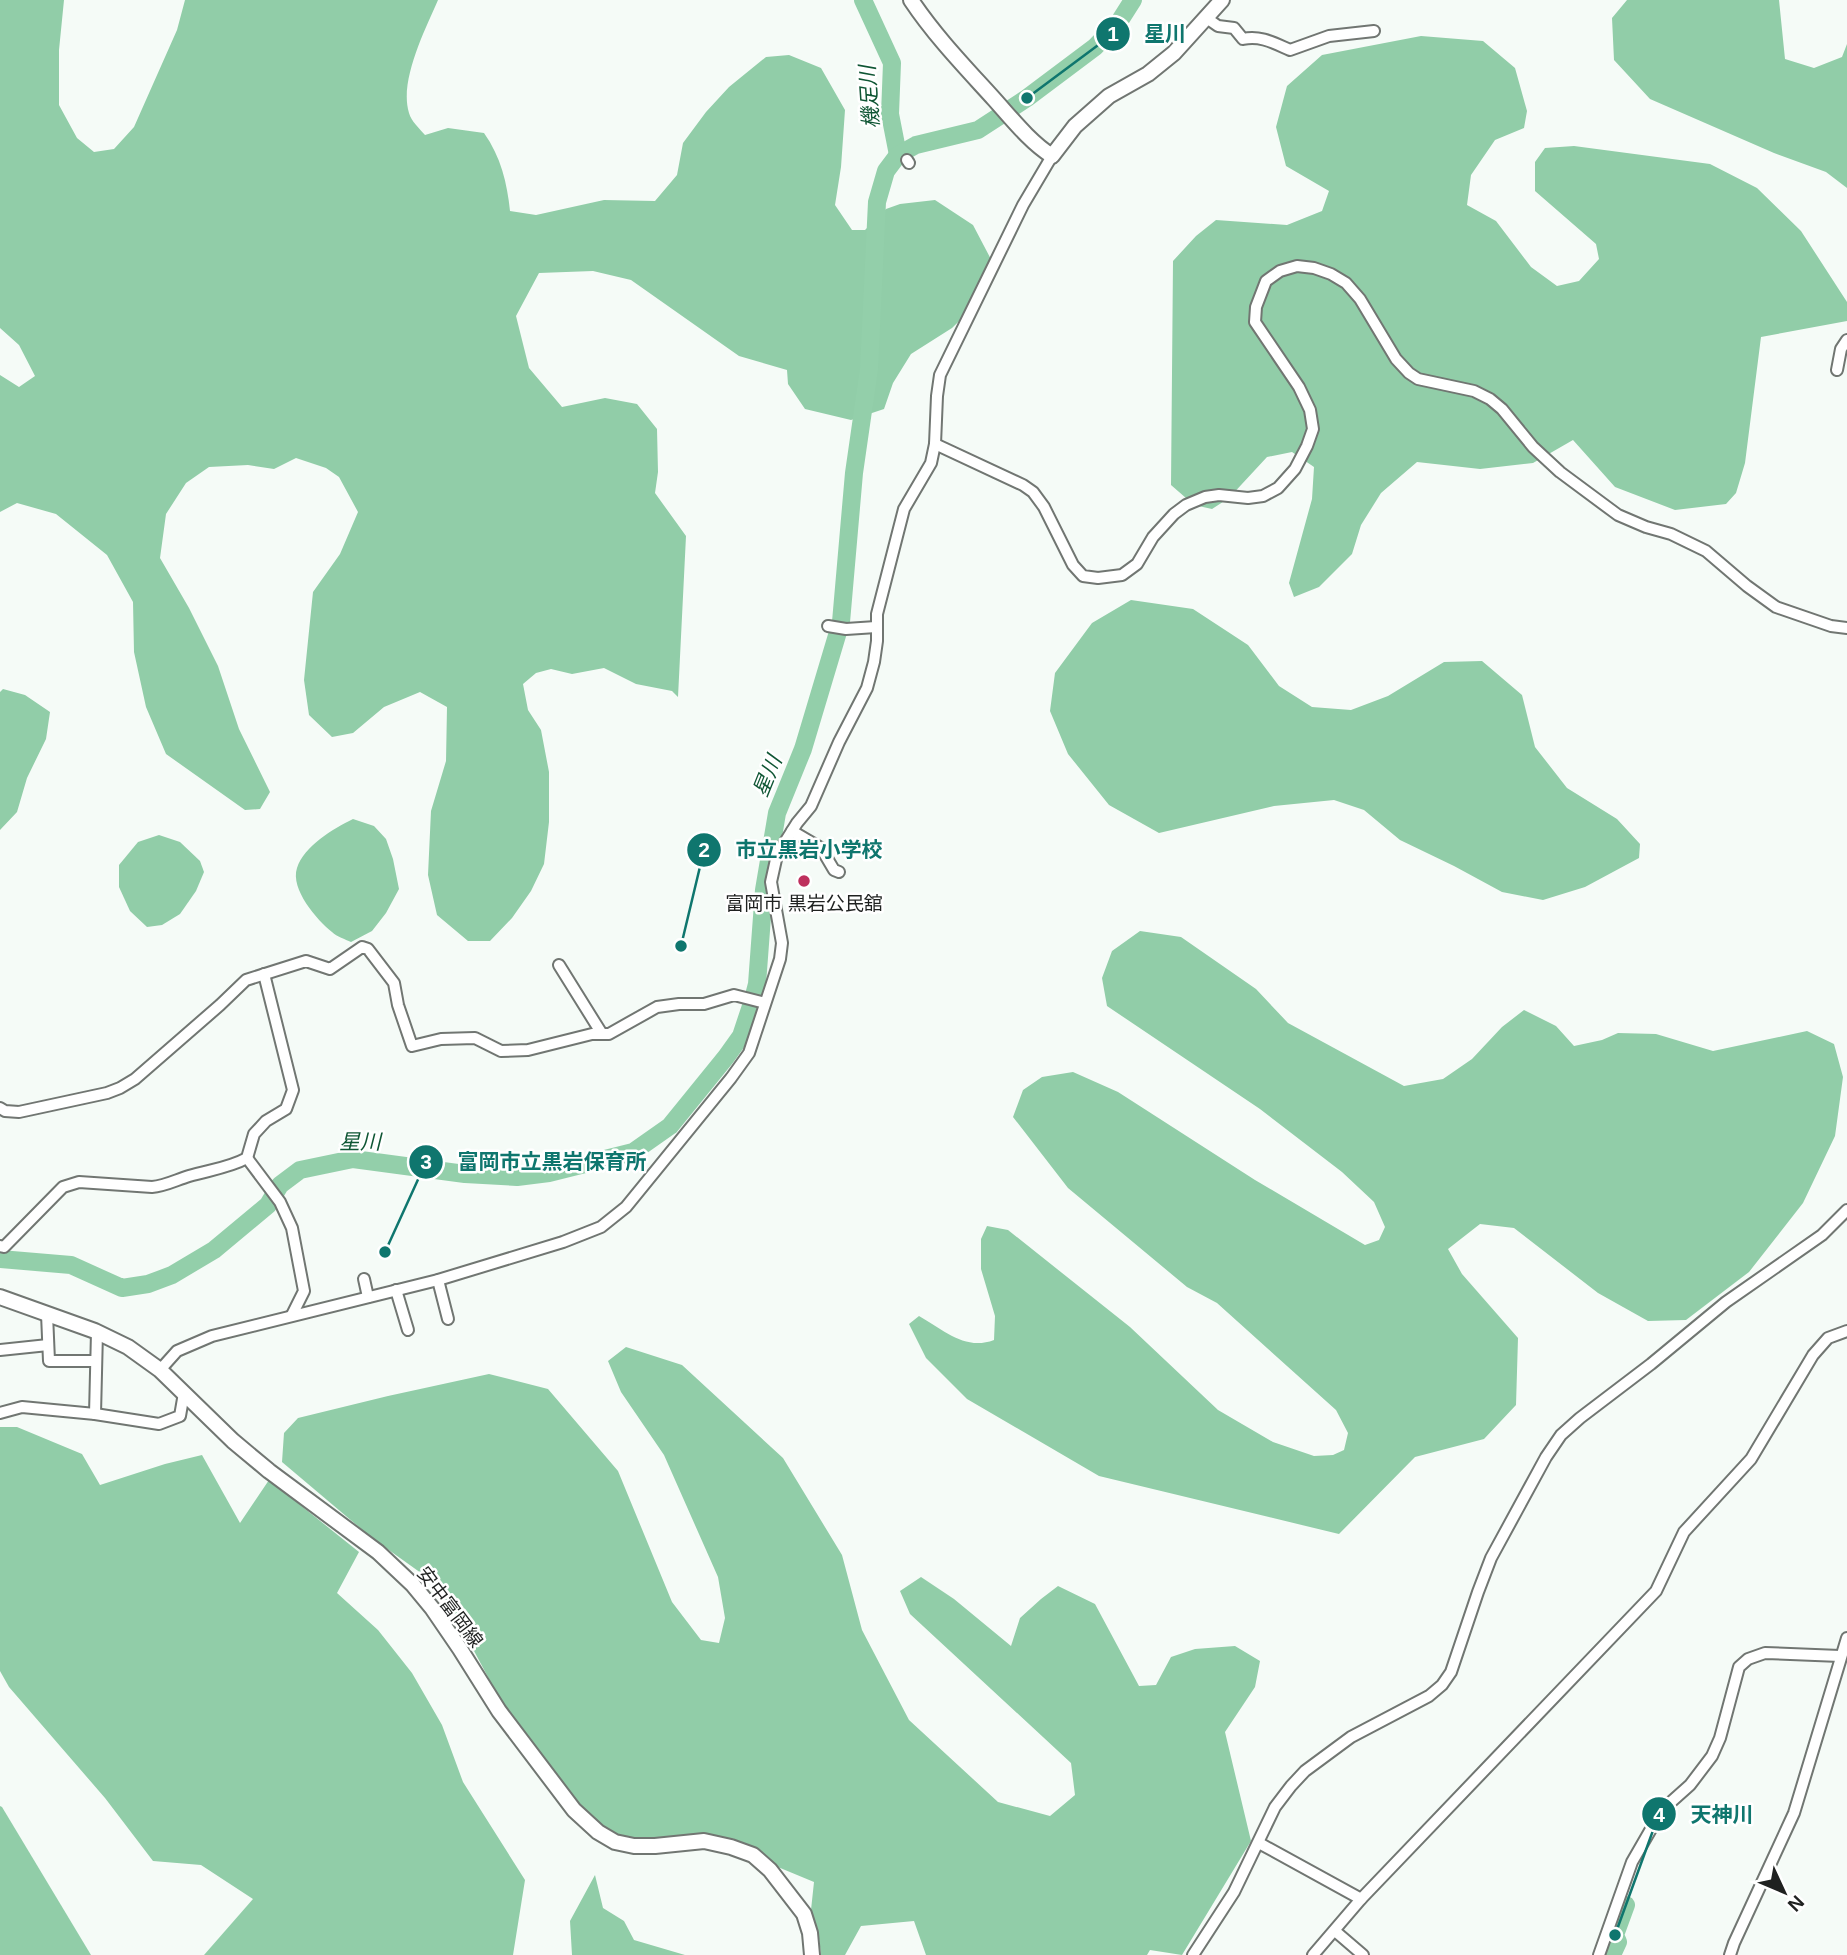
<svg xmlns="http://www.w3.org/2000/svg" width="1847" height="1955" font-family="Helvetica,'Noto Sans JP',sans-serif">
<rect width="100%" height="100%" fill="#f5fbf7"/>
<g fill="#91cda8">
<path d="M0,0h64l-5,50v55l18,33 17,14 20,-3 20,-22 43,-97 8,-30h253c-13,30 -39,81 -29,113 2,8 11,16 16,22l23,-7 36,5c17,24 23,50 26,78l26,4 68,-15 51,1 22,-26 6,-32 23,-31 23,-25 37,-30 23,-2 32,13 24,42 -4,57 -6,38 17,25h13l21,-21 14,-5 35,-4 38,25 21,40 -10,32 -32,31 -41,26 -18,29 -9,26 -33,11 -46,-11 -17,-25 -1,-14 -48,-14 -108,-76 -38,-9 -54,2 -23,43 13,52 33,39 43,-9 32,6 20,25 1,43 -3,21 31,43 -8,161 -6,-6 -36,-7 -32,-16 -32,6 -21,-5 -15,4 -13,11 5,26 13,20 8,42v50l-5,42 -13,27 -19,27 -22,23h-22l-31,-26 -9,-40 3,-64 15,-50 1,-54 -27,-15 -36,15 -31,26 -21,4 -23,-22 -5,-35 9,-88 27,-38 18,-42 -19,-35 -13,-9 -30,-10 -22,11 -26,-4 -39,2 -23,16 -20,31 -6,44 29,50 29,58 21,63 31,63 -10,17 -15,1 -79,-56 -20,-47 -12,-55 -1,-50 -26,-47 -51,-41 -39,-11 -17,9v-137l19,12 16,-11 -16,-31 -19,-17z"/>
<path d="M1627,0h152l6,59 29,9 28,-11 5,-13v144l-21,-16 -52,-19 -124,-54 -36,-39 -2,-42z"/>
<path d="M1421,36l62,5 32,27 12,43 -3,17 -29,12 -24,35 -4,30 29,16 35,46 26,19 22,-5 20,-22 -3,-15 -61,-53v-29l10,-14 29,-2 136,18 47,24 44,43 46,71v19l-86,16 -16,126 -9,30 -10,11 -51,6 -60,-23 -42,-47 -40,23 -53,6 -63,-7 -36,31 -20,32 -9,29 -33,33 -25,10 -5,-14 23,-84 2,-32 -22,-15 -25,5 -38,41 -17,11 -18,-4 -23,-20 2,-224 23,-25 20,-16 71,5 35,-14 7,-20 -43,-25 -10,-39 11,-41 35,-31z"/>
<path d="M1131,600l62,9 55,36 31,41 33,21 39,3 37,-14 56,-34 38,-1 40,34 13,52 32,41 50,31 23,25 -1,14 -54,29 -42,13 -41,-8 -48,-26 -54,-26 -36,-30 -30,-10 -60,6 -115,27 -50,-28 -41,-51 -18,-43 5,-38 37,-50z"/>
<path d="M3,689l22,6 25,17 -4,27 -19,39 -10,34 -17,18v-138z"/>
<path d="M353,819l21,7 12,13 7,20 6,30 -13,24 -14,18 -21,11c-6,-3 -14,-5 -19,-10 -15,-12 -42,-43 -35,-64 7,-22 36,-39 56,-49z"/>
<path d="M159,835l21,7 20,19 4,11 -8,19 -16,23 -18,11 -15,2 -17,-16 -11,-24v-22l19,-23z"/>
<path d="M1140,931l41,6 75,52 32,34 116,63 39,-7 29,-20 30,-32 22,-17 32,16 18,20 28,-6 16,-7 38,1 57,17 94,-20 27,13 9,33 -8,59 -32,67 -54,69 -63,48 -38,1 -50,-28 -84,-65 -34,-4 -32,25 14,25 56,64 -2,67 -32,34 -69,18 -76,77 -240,-58 -132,-77 -41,-41 -17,-34 10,-8c25,14 46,35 75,24l1,-24 -14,-47v-30l6,-13 21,4 122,97 88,83 55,32 41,14 19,-1 11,-5 4,-17 -12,-23 -119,-107 -30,-16 -119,-99 -55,-71 10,-27 19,-13 31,-5 45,20 137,88 110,65 14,-5 6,-13 -11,-25 -32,-30 -82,-63 -153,-103 -5,-28 10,-27z"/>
<path d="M626,1347l56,18 101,93 59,97 20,75 47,90 89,82 52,14 25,-21 -4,-32 -161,-149 -10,-23 21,-14 33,22 57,47 9,-28 21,-19 17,-13 37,18 44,82 17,-1 15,-28 24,-8 40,-3 25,15 -5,26 -30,45 26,109 -69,114 -32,-5 -3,5h-221l-12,-34 -53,5 -16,29h-24l-3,-25 -7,-20 3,-28 -41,-17 -17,-14 -120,-10 -18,-5 -16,-8 -23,-22 -74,-97 -40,-75 -37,-56 -56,-40 -90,-76 2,-29 14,-15 90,-22 101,-22 59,15 70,82 54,131 29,38 18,3 6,-25 -7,-41 -54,-122 -43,-63 -13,-31z"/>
<path d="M0,1427h17l65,27 18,31 65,-21 37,-9 38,68 29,-43 90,72 -22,41 41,37 34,43 30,52 21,57 62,98 -12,75h-309l49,-56 -52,-34 -48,-4 -48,-63 -96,-111 -9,-16z"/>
<path d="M0,1806l2,1 89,148h-91z"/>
<path d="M595,1875l8,33 21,13 10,19 51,15h-113l-2,-34z"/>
</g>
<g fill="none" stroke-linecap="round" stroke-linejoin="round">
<g stroke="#93cfaa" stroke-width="18">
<path d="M863,0l29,63 -2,51 8,41"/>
<path d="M0,1259l71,6 51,23 26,-4 24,-9 42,-25 54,-45 12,-20 20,-15 53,-11 112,15 52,3 32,-4 84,-21 37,-26 56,-69 15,-21 11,-33 5,-19 7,-94 13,-77 26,-64 38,-127 13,-149 15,-104 8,-167 9,-31 12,-16 18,-10 62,-15 49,-32 68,-51 24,-25 14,-22"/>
<path d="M1612,1955l6,-13 -3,-7 11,-30"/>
</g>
<defs>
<g id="minor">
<path d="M1205,17l13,9 16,2 9,11c17,-4 31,4 47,11l39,-14 45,-5"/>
<path d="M907,160l2,3"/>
<path d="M1837,370l4,-21 6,-9"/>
<path d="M935,444l88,41 10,7 11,15 29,58 10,11 15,2 24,-3 15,-11 16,-27 21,-23 12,-9 19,-8 14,-2 29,3 15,-2 15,-8 17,-19 12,-23 6,-17 -3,-19 -11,-23 -44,-65 1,-15 10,-26 14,-10 17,-5 17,2 17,6 15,9 14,16 36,60 13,14 9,6 56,12 16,8 12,10 31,38 27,25 58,43 28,12 25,7 35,17 41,35 29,21 55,19 16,2"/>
<path d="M828,626l18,3 30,-2"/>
<path d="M792,831l29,17 13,22 5,2"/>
<path d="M559,965l43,69"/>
<path d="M0,1108l5,3 14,1 88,-19 13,-5 15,-9 85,-74 26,-25 60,-19 24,8 32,-22 6,2 26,34 4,22 14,41 29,-7 34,-1 26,13 27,-1 64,-16h17l48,-27 22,-3h25l30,-9 31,8"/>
<path d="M247,1158l33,44 12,26 12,63 -12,24"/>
<path d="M0,1246l4,1 59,-60 16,-5 73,5c13,-1 24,-7 37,-11 20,-6 40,-8 58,-18l7,-24 12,-13 20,-12 7,-19 -29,-116"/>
<path d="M364,1279l4,18"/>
<path d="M438,1280l10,39"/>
<path d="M396,1290l12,40"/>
<path d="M47,1314l2,47h47"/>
<path d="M0,1350l48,-5"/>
<path d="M160,1370l17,-19 35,-15 226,-56 125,-38 38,-15 25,-20 105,-129 18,-25 31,-94 2,-16 -11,-61 6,-27 20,-32 14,-17 28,-64 28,-54 7,-26 3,-21v-27l27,-105 27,-46 4,-19 2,-48 3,-21 83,-170 29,-49"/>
<path d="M0,1413l22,-6 73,7 64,10 21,-8 4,-23"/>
<path d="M95,1414l2,-82"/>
<path d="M1259,1843l102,56"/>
<path d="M1335,1931l28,24"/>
<path d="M1193,1955l41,-63 41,-85 16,-21 14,-15 46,-34 78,-41 13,-11 9,-13 27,-80 13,-34 55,-101 15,-22 19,-17 71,-54 75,-62 96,-67 25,-25"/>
<path d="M1313,1955l48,-56 295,-308 28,-59 67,-73 62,-104 15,-17 19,-7"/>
<path d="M1599,1955l33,-93 30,-52 28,-25 22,-29 8,-18 19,-71 9,-8 17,-6 75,3"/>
<path d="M1730,1955l4,-12 60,-130 53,-175"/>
</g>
<g id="major">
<path d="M911,0c24,36 54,67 83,99 18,20 36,43 58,57l23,-30 34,-30 39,-22 26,-21 48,-53"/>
<path d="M0,1297l95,34 33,16 32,23 73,71 36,30 109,81 35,33 19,23 28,41 39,62 75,99 24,22 17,10 19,4h21l49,-5 27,6 22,8 17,15 34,44 6,19 2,22"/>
</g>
</defs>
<use href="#minor" stroke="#717672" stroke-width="14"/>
<use href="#major" stroke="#717672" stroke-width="18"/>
<use href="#minor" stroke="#fff" stroke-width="10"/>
<use href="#major" stroke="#fff" stroke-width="14"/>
</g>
<circle fill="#be305d" stroke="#fff" stroke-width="2.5" cx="804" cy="881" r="7"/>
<g text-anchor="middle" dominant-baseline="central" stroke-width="5" stroke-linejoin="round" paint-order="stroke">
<g font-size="19" fill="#1f2120" stroke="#fff">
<text x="804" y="903">富岡市 黒岩公民舘</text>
</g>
<g font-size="19" fill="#1f2120" stroke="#fff">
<text transform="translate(450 1607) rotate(53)">安中富岡線</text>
</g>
<g font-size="21" font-style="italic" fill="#0f5634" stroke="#fff">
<text transform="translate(869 97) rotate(-94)">機足川</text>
<text transform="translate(767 776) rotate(-68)">星川</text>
<text x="360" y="1141">星川</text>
</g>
</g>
<path fill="none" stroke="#0f766e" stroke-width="2.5" d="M1027 98L1113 34M681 946L704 850M385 1252L426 1162M1615 1935L1659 1814"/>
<g fill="#0f766e" stroke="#fff" stroke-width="2.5">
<circle cx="1027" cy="98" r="7"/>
<circle cx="681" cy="946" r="7"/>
<circle cx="385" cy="1252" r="7"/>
<circle cx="1615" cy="1935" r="7"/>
<circle cx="1113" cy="34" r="18"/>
<circle cx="704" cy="850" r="18"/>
<circle cx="426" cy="1162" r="18"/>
<circle cx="1659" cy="1814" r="18"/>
</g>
<g font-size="21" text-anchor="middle" font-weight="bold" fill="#fff">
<text x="1113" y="41">1</text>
<text x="704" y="857">2</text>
<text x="426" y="1169">3</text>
<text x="1659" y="1822">4</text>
</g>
<g font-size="21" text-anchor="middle" font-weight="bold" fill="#0f766e" stroke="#fff" stroke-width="5" stroke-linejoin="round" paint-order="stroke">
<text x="1165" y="41">星川</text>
<text x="809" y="857">市立黒岩小学校</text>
<text x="552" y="1169">富岡市立黒岩保育所</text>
<text x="1722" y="1822">天神川</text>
</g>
<g transform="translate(1784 1892) rotate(134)" stroke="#ffffff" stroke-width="5" paint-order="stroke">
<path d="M0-5L12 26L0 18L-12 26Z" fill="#1f2120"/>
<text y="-10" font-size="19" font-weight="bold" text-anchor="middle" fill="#1f2120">N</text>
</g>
</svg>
